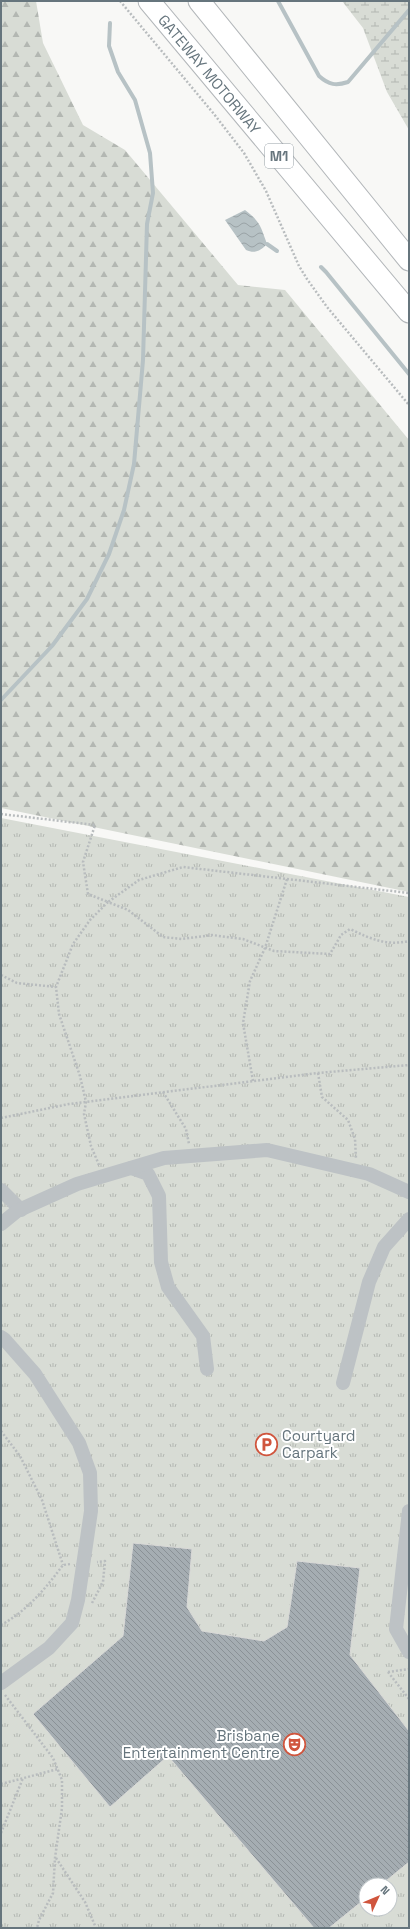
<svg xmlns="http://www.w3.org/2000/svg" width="410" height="1929" font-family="'Space Grotesk',sans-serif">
<defs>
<pattern id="forest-firs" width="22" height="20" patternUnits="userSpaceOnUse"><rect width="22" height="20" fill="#d8dcd5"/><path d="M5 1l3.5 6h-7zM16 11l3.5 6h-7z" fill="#b3b7b2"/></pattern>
<pattern id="wetland-marsh" width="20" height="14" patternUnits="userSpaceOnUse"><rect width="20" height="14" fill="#d8dcd5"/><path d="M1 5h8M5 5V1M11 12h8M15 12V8" fill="none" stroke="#b3b7b2"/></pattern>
<pattern id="park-tufts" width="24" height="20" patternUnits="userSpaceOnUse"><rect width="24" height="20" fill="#d8dcd5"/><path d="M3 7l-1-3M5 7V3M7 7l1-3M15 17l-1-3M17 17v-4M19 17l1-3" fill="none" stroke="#b3b7b2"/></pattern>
<pattern id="water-waves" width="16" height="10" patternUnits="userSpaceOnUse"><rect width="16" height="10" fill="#b7c2c5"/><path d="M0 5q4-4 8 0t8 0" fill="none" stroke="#99a2a5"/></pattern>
<pattern id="building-back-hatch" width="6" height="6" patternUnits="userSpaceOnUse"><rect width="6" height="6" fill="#a5adb2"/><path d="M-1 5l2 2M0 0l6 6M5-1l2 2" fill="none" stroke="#8a9196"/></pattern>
</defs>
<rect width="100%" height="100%" fill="#f8f8f6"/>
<path fill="url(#forest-firs)" d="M1,1h35l7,42 40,82 42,25 113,135 47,5 124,150v452l-408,-84z"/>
<path fill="url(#wetland-marsh)" d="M342,1h67v129l-22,-38 -24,-64z"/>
<path fill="url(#park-tufts)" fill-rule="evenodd" d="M1,818l408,79v1031h-408zM366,1885h24v24h-24z"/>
<path fill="url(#water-waves)" d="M245,210c15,11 16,17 22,34 -7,7 -12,10 -21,6l-21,-30z"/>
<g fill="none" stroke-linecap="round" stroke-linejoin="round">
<g stroke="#b7c2c5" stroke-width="4">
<path d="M278,1l41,75c10,9 17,10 29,6l61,-72"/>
<path d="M267,244l10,7"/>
<path d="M321,267l5,5 83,102"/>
<path d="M1,700l51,-54 35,-47 22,-45 15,-44 10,-46 9,-104 4,-136 6,-31 -3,-40 -15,-53 -17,-28 -9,-26 1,-23"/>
</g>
</g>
<path fill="url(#building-back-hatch)" stroke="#dadad8" d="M133,1543l59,6 -5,58 15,24 62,10 23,-14 10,-66 63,7 -10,87 59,76v131l-28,23h-15v13l-37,30h-15l-146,-172 -58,51 -77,-93 90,-78z"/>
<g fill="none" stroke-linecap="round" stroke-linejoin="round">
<defs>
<g id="highway">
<path id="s1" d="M149,1l260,311"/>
<path d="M199,1l210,259"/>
</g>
</defs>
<use href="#highway" stroke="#b3b7ba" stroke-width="23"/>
<g stroke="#b8bcbe" stroke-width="2.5" stroke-dasharray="2 2" stroke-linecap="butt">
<path d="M120,1l94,113 30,39 22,38 33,75 8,13 20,28 82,98"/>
<path d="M1,814l94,11 -12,37 5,32 20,8 31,-22 44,-13 226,26"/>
<path d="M1,975l16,8 39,4"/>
<path d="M318,1073l4,24 26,23 7,19 1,20"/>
<path d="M253,1081l-10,-58 7,-42 15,-33 22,-69"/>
<path d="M163,1092l23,37 3,15"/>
<path d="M1,1118l68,-14 249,-31 91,-8"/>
<path d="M99,1165l-8,-19 -7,-32 2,-12 -6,-26 -21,-62 -3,-27 17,-43 17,-24 18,-18 20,8 35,27 19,2 30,-4 31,4 31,12 56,3 11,-19 9,-6c21,10 36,17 59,12"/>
<path d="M1,1431l19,25 22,44 21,65"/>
<path d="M92,1603l11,-21 2,-21 -8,1"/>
<path d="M1,1625c26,-14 45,-37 62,-60l8,-1"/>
<path d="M388,1672l21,27"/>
<path d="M388,1672l21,-3"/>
<path d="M5,1695l48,63 9,22v28l-7,50 -2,35 -14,27 -2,8"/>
<path d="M1,1784l57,-15"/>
<path d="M1,1833l22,-55"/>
<path d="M56,1858l29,44 11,26"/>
</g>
<g stroke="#bdc2c5" stroke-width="14">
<path d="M131,1168l17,6 11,22 2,66 7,25 35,49 4,33"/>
<path d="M1,1190l20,20"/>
<path d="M1,1224l16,-13 60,-27 87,-26 103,-8 102,24 40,18"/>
<path d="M1,1337l3,2 31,35 44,69 11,30 1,38 -13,89 -6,23 -23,25 -48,35"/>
<path d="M343,1383l26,-101 15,-35 25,-28"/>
<path d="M409,1511l-13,118 13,23"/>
</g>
<use href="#highway" stroke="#fff" stroke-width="21"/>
</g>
<defs>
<symbol id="parking-ring" viewBox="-11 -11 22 22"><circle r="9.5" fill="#fff" stroke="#d0553d" stroke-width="1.5"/><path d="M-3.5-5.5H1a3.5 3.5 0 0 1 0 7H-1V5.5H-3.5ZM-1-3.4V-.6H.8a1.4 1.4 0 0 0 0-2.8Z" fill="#d0553d"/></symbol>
<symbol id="theatre-ring" viewBox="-11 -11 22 22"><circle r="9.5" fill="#fff" stroke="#d0553d" stroke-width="1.5"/><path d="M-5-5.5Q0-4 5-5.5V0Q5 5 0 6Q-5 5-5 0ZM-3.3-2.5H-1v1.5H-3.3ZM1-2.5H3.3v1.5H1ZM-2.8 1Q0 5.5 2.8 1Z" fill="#d0553d"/></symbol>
</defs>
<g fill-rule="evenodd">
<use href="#parking-ring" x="254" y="1432" width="25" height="25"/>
<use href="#theatre-ring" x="282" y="1732" width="25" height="25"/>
</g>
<g text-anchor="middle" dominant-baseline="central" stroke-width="4" stroke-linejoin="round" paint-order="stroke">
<rect fill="#fff" stroke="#949ea4" stroke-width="1" x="265" y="144" width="28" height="24" rx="3"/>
<g font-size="14" font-weight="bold" fill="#66757d">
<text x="279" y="156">M1</text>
</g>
<g font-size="15" fill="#66757d" stroke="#fff">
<text stroke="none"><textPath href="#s1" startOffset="95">GATEWAY MOTORWAY</textPath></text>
</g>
<g font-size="15" fill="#66757d" stroke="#fff" text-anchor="start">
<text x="282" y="1435">Courtyard<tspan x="282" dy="17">Carpark</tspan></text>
<text x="280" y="1735" text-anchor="end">Brisbane<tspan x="280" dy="17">Entertainment Centre</tspan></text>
</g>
</g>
<rect width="410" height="1929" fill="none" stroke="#66757d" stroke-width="4"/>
<g transform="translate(378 1897) rotate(46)"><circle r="19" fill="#ffffff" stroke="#c2c8cb"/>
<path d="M0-3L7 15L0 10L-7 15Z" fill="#d0553d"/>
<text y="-6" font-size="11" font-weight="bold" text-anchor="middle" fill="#66757d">N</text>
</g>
</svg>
